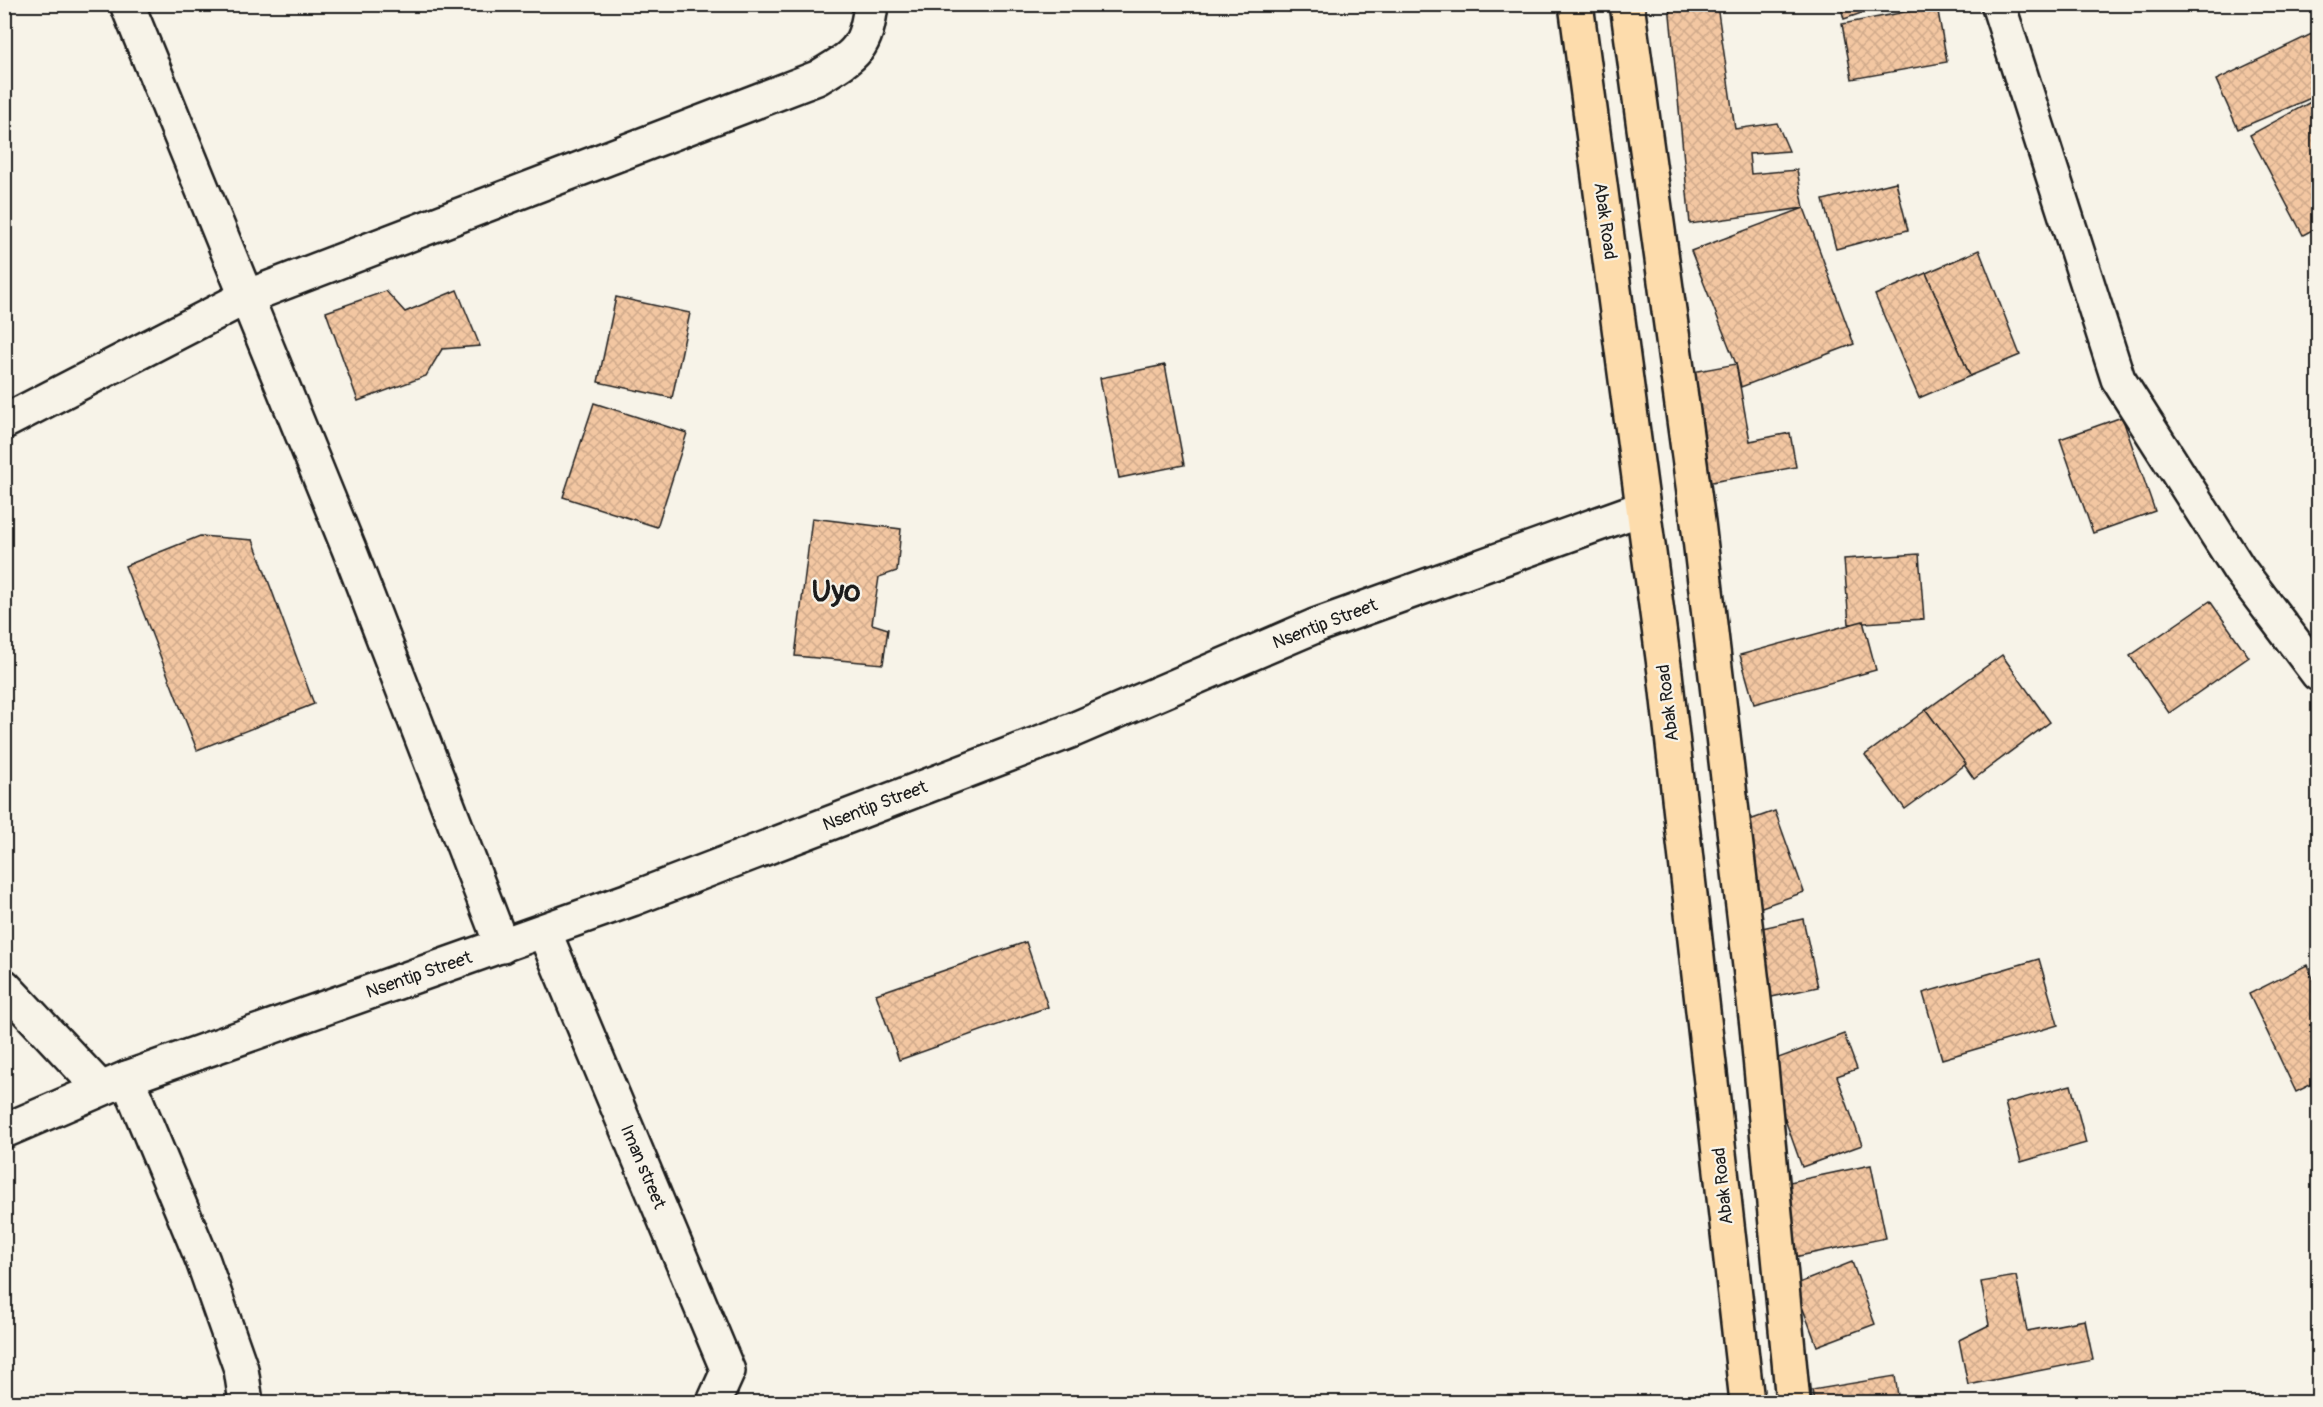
<svg xmlns="http://www.w3.org/2000/svg" width="2323" height="1407" font-family="Pangolin,sans-serif">
<defs>
<pattern id="building-cross-hatch" width="8" height="8" patternUnits="userSpaceOnUse" patternTransform="scale(1.5)"><rect width="8" height="8" fill="#f3c7a2"/><path d="M0 0l8 8M0 8l8-8" fill="none" stroke="#d0aa8b"/></pattern>
</defs>
<rect width="100%" height="100%" fill="#f7f3e8"/>
<filter id="ink" filterUnits="userSpaceOnUse"><feTurbulence type="fractalNoise" baseFrequency=".0167" numOctaves="2"/><feDisplacementMap in="SourceGraphic" scale="12" xChannelSelector="R" yChannelSelector="G"/><feConvolveMatrix kernelMatrix="1 2 1 2 8 2 1 2 1" color-interpolation-filters="sRGB"/></filter>
<g filter="url(#ink)">
<g fill="url(#building-cross-hatch)" stroke="#1c1c1c" stroke-width="1.5">
<path d="M1669,4h28l1,4 19,-3 18,124 42,-6 12,28 -40,3 2,20 46,-4 7,38 -114,16z"/>
<path d="M1840,4h48l-44,15z"/>
<path d="M1937,6l10,56 -95,17 -10,-55z"/>
<path d="M2318,31v64l-80,34 -22,-49z"/>
<path d="M2318,98v129l-15,8 -53,-100z"/>
<path d="M1896,182l12,48 -72,19 -13,-49z"/>
<path d="M1804,208l50,136 -113,43 -5,-23 -45,-113z"/>
<path d="M1979,250l41,105 -50,21 -44,-103z"/>
<path d="M1926,273l44,103 -51,22 -44,-103z"/>
<path d="M457,290l23,56 -38,3 -16,27 -68,25 -32,-89 60,-21 19,21z"/>
<path d="M616,297l74,16 -18,85 -74,-16z"/>
<path d="M1736,364l14,77 40,-8 6,34 -106,19 -20,-110z"/>
<path d="M1165,365l19,100 -65,13 -19,-100z"/>
<path d="M594,403l93,30 -30,94 -94,-30z"/>
<path d="M2122,417l33,94 -62,22 -33,-94z"/>
<path d="M812,518l89,11 -4,42 -18,6 -7,47 16,5 -5,35 -88,-8z"/>
<path d="M200,536l53,4 61,164 -117,46 -72,-184z"/>
<path d="M1919,554l5,65 -75,5 -5,-65z"/>
<path d="M2210,601l39,56 -80,56 -39,-57z"/>
<path d="M1863,621l13,49 -122,34 -14,-49z"/>
<path d="M2002,655l48,67 -76,57 -48,-69z"/>
<path d="M1926,710l40,54 -61,45 -40,-54z"/>
<path d="M1775,811l29,81 -45,16 -29,-81z"/>
<path d="M1803,919l15,68 -51,11 -14,-68z"/>
<path d="M1026,942l22,65 -149,53 -23,-66z"/>
<path d="M2039,959l19,66 -116,34 -19,-66z"/>
<path d="M2307,965l11,25v91l-22,11 -47,-98z"/>
<path d="M1844,1034l13,35 -20,7 25,69 -60,22 -37,-104z"/>
<path d="M2071,1085l15,58 -65,19 -16,-59z"/>
<path d="M1871,1165l15,73 -92,19 -14,-73z"/>
<path d="M1852,1262l23,62 -58,22 -23,-61z"/>
<path d="M2016,1276l11,55 58,-11 8,40 -125,25 -9,-45 30,-15 -8,-43z"/>
<path d="M1895,1376l4,26h-85l-2,-12z"/>
</g>
<g fill="none" stroke-linecap="round" stroke-linejoin="round">
<defs>
<g id="minor">
<path d="M127,4l222,545 153,397"/>
<path d="M1998,4l120,375 121,190 79,105"/>
<path d="M4,422l242,-125 571,-219c38,-23 49,-28 54,-74"/>
<path d="M544,931l184,440 -14,31"/>
<path d="M4,986l96,102"/>
<path d="M127,1078l76,183 38,108 5,33"/>
<path d="M4,1131l123,-53 505,-179 441,-169 242,-104 328,-118"/>
</g>
<g id="highway">
<path d="M1576,4l89,669 82,729"/>
<path d="M1627,4l71,518 59,504 36,376"/>
</g>
</defs>
<use href="#minor" stroke="#1c1c1c" stroke-width="38"/>
<use href="#highway" stroke="#1c1c1c" stroke-width="38"/>
<use href="#minor" stroke="#f7f3e8" stroke-width="33"/>
<use href="#highway" stroke="#fddcac" stroke-width="33"/>
</g>
</g>
<g text-anchor="middle" dominant-baseline="central" stroke-width="4.5" stroke-linejoin="round" paint-order="stroke">
<g font-size="18" fill="#1c1c1c" stroke="#f7f3e8">
<text transform="translate(1605 221) rotate(82)">Abak Road</text>
<text transform="translate(1325 624) rotate(-21)">Nsentip Street</text>
<text transform="translate(1668 703) rotate(-97)">Abak Road</text>
<text transform="translate(875 806) rotate(-21)">Nsentip Street</text>
<text transform="translate(419 975) rotate(-19)">Nsentip Street</text>
<text transform="translate(643 1167) rotate(67)">Iman street</text>
<text transform="translate(1723 1186) rotate(-96)">Abak Road</text>
</g>
<g font-size="30" font-weight="bold" fill="#1c1c1c" stroke="#f7f3e8">
<text x="836" y="591">Uyo</text>
</g>
</g>
<rect width="2323" height="1407" fill="none" stroke="#f7f3e8" stroke-width="24"/>
<rect x="12" y="12" width="2299" height="1383" fill="none" stroke="#1c1c1c" stroke-width="2" filter="url(#ink)"/>
</svg>
